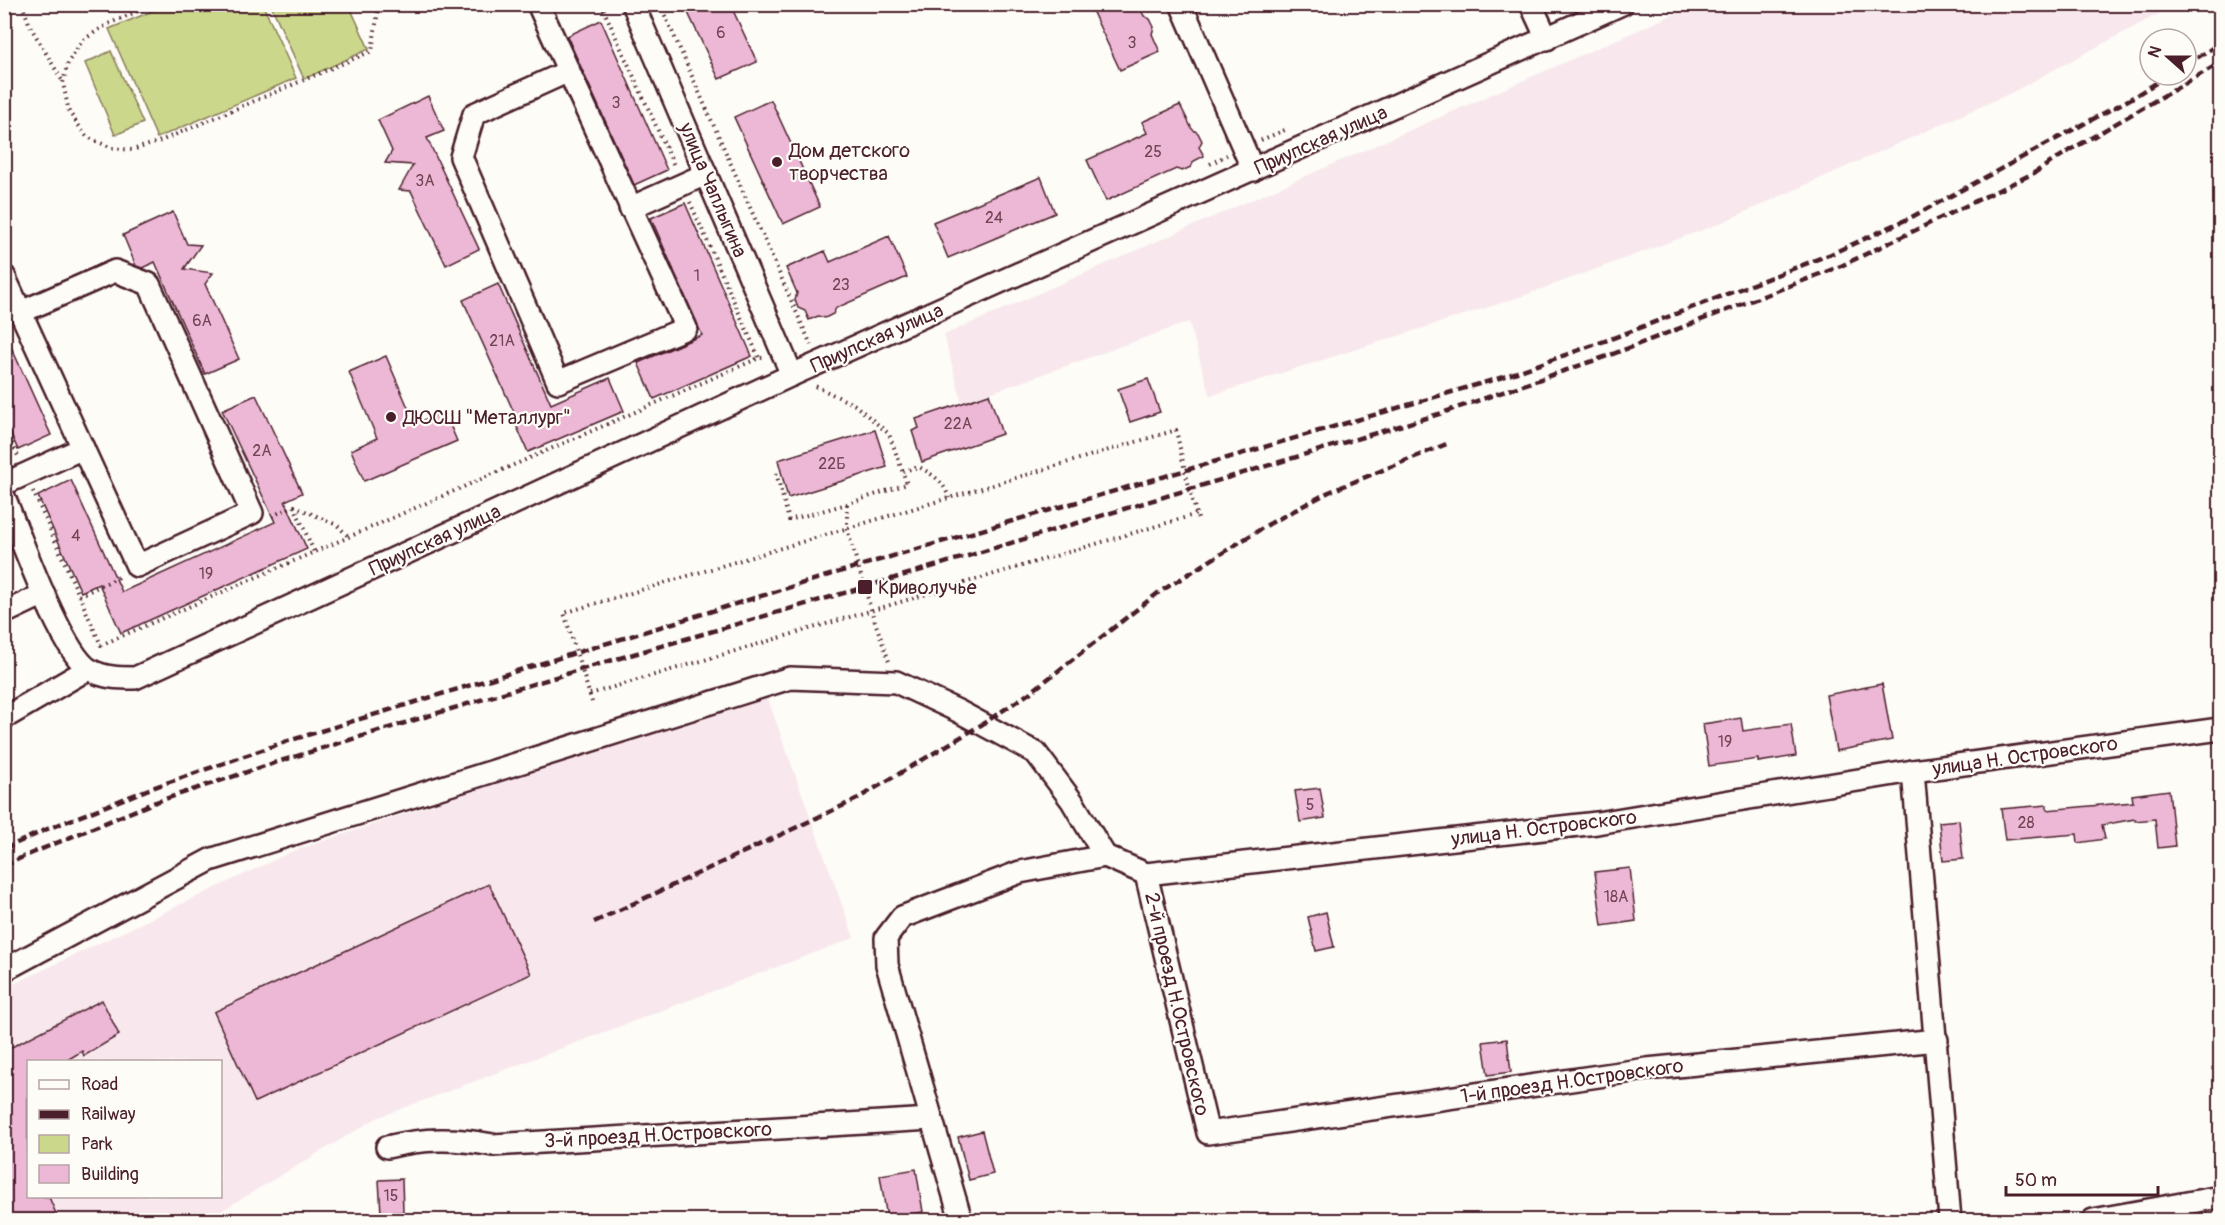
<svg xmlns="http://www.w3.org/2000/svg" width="2225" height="1225" font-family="Pangolin,sans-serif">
<rect width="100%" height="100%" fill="#fdfcf7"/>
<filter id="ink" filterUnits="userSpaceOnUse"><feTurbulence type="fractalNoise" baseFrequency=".0167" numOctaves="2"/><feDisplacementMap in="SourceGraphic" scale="12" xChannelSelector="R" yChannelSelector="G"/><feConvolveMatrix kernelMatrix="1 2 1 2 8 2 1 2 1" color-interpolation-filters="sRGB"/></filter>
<g filter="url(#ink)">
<g fill="#f8e8ed" fill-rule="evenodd">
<path d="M1695,5h480l-164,88 -295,132 -196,72 -310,99 -21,-74 -227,81 -18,-68z"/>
<path d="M766,694l88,244 -477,180 -171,102h-201v-232l288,-137zM28,1062h192v134h-192z"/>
</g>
<g fill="#cbd78b" stroke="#8a7b5b" stroke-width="1.5">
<path d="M167,5h96l33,73 -139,60 -48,-109z"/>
<path d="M271,5h78l20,44 -65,30z"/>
<path d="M111,51l32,72 -28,12 -30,-72z"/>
</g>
<g fill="#ecb8d5" stroke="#4a1f2b" stroke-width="1.5">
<path d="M684,4h46l27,58 -38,17z"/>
<path d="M1089,4h49l6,12 6,3 4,8 -2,7 8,18 -40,18z"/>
<path d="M601,20l66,150 -33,15 -67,-149z"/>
<path d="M428,96l16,35 -17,7 52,111 -33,16 -35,-74 -12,-1 14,-25 -28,-2 7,-12 -14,-31z"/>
<path d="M771,100l49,107 -37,17 -49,-107z"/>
<path d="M1180,105l12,24 6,4 4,8 -3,6 5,9 -10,5 -3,6 -9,4 -6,-2 -70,32 -19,-41 60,-27 -5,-11z"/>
<path d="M1041,177l14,36 -107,45 -15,-36z"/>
<path d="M685,203l67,153 -98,43 -16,-36 64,-28 -51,-117z"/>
<path d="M173,212l14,32 14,1 -17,24 29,4 -8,11 34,75 -34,15 -50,-112 -13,6 -6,-2 -13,-31z"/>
<path d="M889,236l18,41 -71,31 -3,6 -8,4 -7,-2 -9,4 -4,-9 -7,-3 -3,-8 2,-7 -11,-25 39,-17 5,11z"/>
<path d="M498,284l53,120 59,-26 14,33 -96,41 -14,-32 3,-1 -54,-119z"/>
<path d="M4,331l47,104 -33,15 -14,-32z"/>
<path d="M386,356l29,68 29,-13 13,30 -93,40 -13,-31 26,-12 -28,-66z"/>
<path d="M1148,379l12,33 -30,10 -12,-33z"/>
<path d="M989,394l13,40 -80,28 -10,-31 7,-3 -3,-9z"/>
<path d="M256,395l46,98 -17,8 22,48 -186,84 -22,-49 -18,8 -43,-96 33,-16 51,112 153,-70 -53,-112z"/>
<path d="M875,430l12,37 -99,31 -10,-38z"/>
<path d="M1882,684l10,56 -56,11 -10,-56z"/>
<path d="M1741,718l2,13 48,-7 5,32 -38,6v-3l-49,7 -6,-42z"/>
<path d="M1320,788l5,30 -25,4 -5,-31z"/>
<path d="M2169,790l6,56 -17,2 -3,-29 -20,2v-2l-33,6 3,14 -27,4 -1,-9 -72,6 -4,-31 46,-4v5l86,-8 -1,-7z"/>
<path d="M1959,820l4,39 -20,2 -4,-39z"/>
<path d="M1630,868l6,53 -34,5 -7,-54z"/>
<path d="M489,884l42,90 -276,128 -41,-90z"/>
<path d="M1326,912l8,35 -18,4 -8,-34z"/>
<path d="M102,1000l17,35 -35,21 -2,-5 -18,11h-36v135h21l10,24h-52l-3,-8v-162z"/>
<path d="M1507,1039l4,33 -23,3 -5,-33z"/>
<path d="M982,1131l11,43 -24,6 -11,-43z"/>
<path d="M916,1169l7,43 -36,6 -7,-43z"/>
<path d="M402,1179l1,33 -22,1 -2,-33z"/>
</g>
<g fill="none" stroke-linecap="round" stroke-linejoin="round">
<defs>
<g id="minor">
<path d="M538,4c50,108 98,216 148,324l-128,54 -97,-225 13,-43 95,-43"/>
<path d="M633,4l159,371"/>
<path d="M1181,4l72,166"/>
<path d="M1531,4l16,35"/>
<path d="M630,208l76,-34"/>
<path d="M4,276l133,290 115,-53 -103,-229 -34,-13 -94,41"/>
<path d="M4,484l79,-36"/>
<path d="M4,497c15,35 57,156 86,173 15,8 29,8 45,8l657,-303 830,-371"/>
<path d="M4,613l40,-19"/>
<path d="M4,718l84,-49"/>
<path d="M1913,771l37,449"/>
<path d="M1146,874l62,259 439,-64 290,-29"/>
<path d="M4,970l206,-110 580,-182 106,4 62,29 78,42 36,48 33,55"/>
<path d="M387,1147c38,-9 68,-9 106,-2l438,-26"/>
<path d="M961,1220l-74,-255 -1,-27 16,-21 118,-45 85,-16 41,18 451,-51 316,-52 307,-42"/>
<path d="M2093,1220l127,-23"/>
</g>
</defs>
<use href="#minor" stroke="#4a1f2b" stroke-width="26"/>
<g stroke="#4a1f2b" stroke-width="4" stroke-dasharray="1.5 4.5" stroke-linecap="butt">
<path d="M22,4l8,22 33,56"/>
<path d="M154,4l-46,20 -25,16 -15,22 -5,21 6,29 18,25 25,11 20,2 26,-8 214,-91 7,-47"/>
<path d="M601,4l74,164"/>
<path d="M660,4l151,341"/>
<path d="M1261,140l24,-10"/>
<path d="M1210,164l17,-9"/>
<path d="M690,202l69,156"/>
<path d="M4,427l14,29"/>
<path d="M903,471l16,-4c15,8 25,15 30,31"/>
<path d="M776,473l13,47 58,-16 60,-20 -18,-50 -34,-29 -40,-19"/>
<path d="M33,491l68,154 658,-287h5"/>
<path d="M847,504v25l27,90 16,45"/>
<path d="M294,506l43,19 12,12"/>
<path d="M272,516l22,-10 20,46"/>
<path d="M79,596l42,-20"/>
<path d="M590,694l607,-180"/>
<path d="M592,702l-28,-89 612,-183 9,41 14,52"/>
</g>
<use href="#minor" stroke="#fdfcf7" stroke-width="21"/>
<g stroke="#4a1f2b" stroke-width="4.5" stroke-dasharray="9 4.5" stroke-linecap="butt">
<path d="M2186,65l34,-22"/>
<path d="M4,849l41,-19 104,-41 136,-47 574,-176 644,-189 105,-37 223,-86 79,-36 220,-119 39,-24"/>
<path d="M4,866l21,-10 128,-53 121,-40 308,-94 283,-82 574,-173 174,-60 228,-88 193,-93 38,-24 148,-86"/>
<path d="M594,922l261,-122 126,-75 50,-33 127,-99 111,-69 60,-32 120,-49"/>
</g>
</g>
</g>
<g fill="#4a1f2b" stroke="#fdfcf7" stroke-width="2">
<circle cx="777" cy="162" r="6"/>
<circle cx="391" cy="417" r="6"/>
<rect x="857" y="579" width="16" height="16" rx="3"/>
</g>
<g text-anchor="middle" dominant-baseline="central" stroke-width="4.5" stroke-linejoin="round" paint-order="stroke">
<g font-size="16" fill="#724556">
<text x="721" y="33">6</text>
<text x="1132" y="43">3</text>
<text x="616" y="103">3</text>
<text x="1153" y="152">25</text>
<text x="425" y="181">3А</text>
<text x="994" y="218">24</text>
<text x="697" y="276">1</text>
<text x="841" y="285">23</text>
<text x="202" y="321">6А</text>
<text x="502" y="341">21А</text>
<text x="958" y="424">22А</text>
<text x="262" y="451">2А</text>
<text x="832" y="464">22Б</text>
<text x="76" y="536">4</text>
<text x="206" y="574">19</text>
<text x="1725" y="742">19</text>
<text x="1310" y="805">5</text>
<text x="2026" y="823">28</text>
<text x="1616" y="897">18А</text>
<text x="391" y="1196">15</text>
</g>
<g font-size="20" fill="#4a1f2b" stroke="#fdfcf7">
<text transform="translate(1321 140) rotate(-24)">Приупская улица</text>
<text transform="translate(713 190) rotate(67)">улица Чаплыгина</text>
<text transform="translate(877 338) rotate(-24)">Приупская улица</text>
<text transform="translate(435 540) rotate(-25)">Приупская улица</text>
<text transform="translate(2025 756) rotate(-8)">улица Н. Островского</text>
<text transform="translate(1544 828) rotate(-7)">улица Н. Островского</text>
<text transform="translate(1177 1004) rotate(77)">2-й проезд Н.Островского</text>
<text transform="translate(1572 1081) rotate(-8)">1-й проезд Н.Островского</text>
<text transform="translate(658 1135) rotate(-3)">3-й проезд Н.Островского</text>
</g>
<g font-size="20" fill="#4a1f2b" stroke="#fdfcf7" text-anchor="start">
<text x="789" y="150">Дом детского<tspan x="789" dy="23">творчества</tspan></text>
<text x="403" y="417">ДЮСШ "Металлург"</text>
<text x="878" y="587">Криволучье</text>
</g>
</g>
<rect width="2225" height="1225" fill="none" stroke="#fdfcf7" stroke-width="24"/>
<rect x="12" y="12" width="2201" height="1201" fill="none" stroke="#4a1f2b" stroke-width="2" filter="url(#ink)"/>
<rect x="27" y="1060" width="195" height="138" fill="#fdfcf7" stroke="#b5a4a5" stroke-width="1.5"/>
<rect x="39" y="1080" width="30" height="9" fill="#fdfcf7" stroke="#b5a4a5" stroke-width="1.5"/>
<text x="81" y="1090" font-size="18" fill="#4a1f2b">Road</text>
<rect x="39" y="1110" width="30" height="9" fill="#4a1f2b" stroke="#b5a4a5" stroke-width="1.5"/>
<text x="81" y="1120" font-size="18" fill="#4a1f2b">Railway</text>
<rect x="39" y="1135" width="30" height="18" fill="#cbd78b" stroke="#b5a4a5" stroke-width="1.5"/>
<text x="81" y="1150" font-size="18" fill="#4a1f2b">Park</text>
<rect x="39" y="1165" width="30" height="18" fill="#ecb8d5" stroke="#b5a4a5" stroke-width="1.5"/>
<text x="81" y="1180" font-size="18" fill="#4a1f2b">Building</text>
<g transform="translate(2168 57) rotate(291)"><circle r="28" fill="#fdfcf7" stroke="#b5a4a5" stroke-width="1.5"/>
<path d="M0-4.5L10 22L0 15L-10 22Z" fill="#4a1f2b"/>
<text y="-9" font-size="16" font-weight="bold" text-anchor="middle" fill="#4a1f2b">N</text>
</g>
<path d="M2006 1186v9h152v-9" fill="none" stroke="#4a1f2b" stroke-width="3"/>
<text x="2015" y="1186" font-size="18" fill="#4a1f2b" stroke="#fdfcf7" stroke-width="4.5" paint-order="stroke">50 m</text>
</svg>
